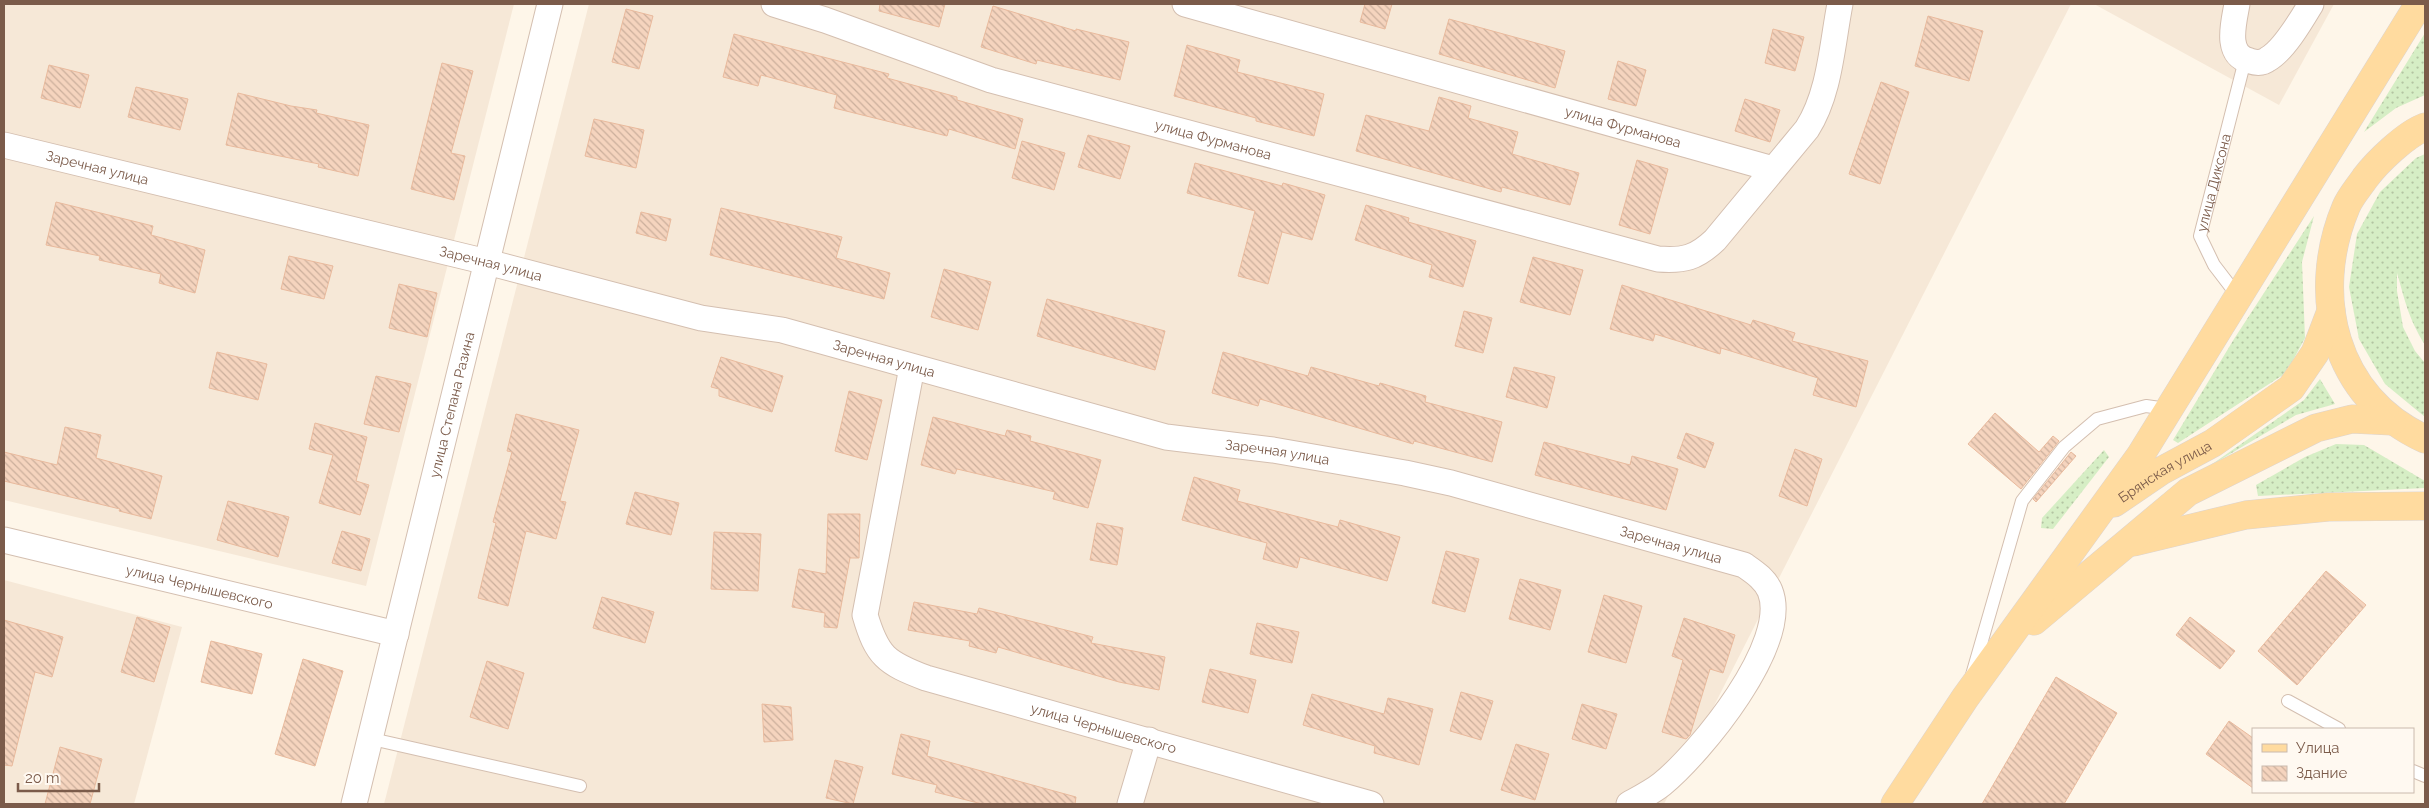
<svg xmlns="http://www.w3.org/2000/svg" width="2429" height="808" font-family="Raleway,sans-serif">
<defs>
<pattern id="grass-dots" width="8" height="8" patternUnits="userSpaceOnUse" patternTransform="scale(1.25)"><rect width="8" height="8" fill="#d6eec5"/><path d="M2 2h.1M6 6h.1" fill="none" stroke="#b3c4a2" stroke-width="1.8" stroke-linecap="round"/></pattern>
<pattern id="building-back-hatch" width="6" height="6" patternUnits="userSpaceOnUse" patternTransform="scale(1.25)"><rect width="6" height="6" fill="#f5d4be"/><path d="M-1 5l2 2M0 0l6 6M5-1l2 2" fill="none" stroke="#cbaf9c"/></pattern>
</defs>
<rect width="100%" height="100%" fill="#fef6e9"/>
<g fill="#f6e8d7">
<path d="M4,4h510l-148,582 -362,-86z"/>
<path d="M589,4h1482l-407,800h-1280z"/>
<path d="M2094,4h240l-55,101z"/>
<path d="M4,580l178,47 -48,177h-130z"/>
</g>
<g fill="url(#grass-dots)">
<path d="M2425,33v62l-29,13 -32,24z"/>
<path d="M2425,154v191c-17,-28 -19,-41 -28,-72v18l6,36 12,24 10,12v54l-40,-33 -26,-45 -10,-52 8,-53 23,-42 36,-34z"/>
<path d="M2314,216l-12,46 3,76 -19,35 -108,70 -5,-3 61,-101z"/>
<path d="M2320,379l15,25 -39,11 -88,52 96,-67z"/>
<path d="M2336,444l28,1 61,36v7l-167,8 -2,-11 49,-28z"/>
<path d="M2104,450l5,7 -56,72 -12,-1 1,-10z"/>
</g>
<g fill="url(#building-back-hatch)" stroke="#e9ba9d">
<path d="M880,4h65l-6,23 -60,-16z"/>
<path d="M1365,4h27l-7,25 -25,-7z"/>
<path d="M993,6l83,25v-2l53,13 -9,38 -83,-20 -1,4 -55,-17z"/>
<path d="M626,9l27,7 -14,53 -27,-7z"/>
<path d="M1928,16l55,15 -14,50 -54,-15z"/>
<path d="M1449,19l116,32 -10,37 -116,-34z"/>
<path d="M1773,29l31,8 -9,34 -30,-8z"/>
<path d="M734,34l155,40 -2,4 70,19v3l66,19 -8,30 -66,-20 -2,7 -113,-28 3,-13 -76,-20 -3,11 -35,-9z"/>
<path d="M1187,45l53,15 -3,12 87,22 -10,42 -58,-15v-3l-82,-22z"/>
<path d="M1618,61l28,9 -10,36 -28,-7z"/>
<path d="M442,63l31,8 -22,82 14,3 -11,44 -43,-11z"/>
<path d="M49,65l40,10 -9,33 -39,-10z"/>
<path d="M1881,82l28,10 -29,92 -31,-10z"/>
<path d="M136,87l52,12 -8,31 -52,-13z"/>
<path d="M238,93l53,13 26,4 -1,3 53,12 -11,51 -40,-9 1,-3 -93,-19z"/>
<path d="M1439,97l32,9 -3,12 50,14 -6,22 67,19 -9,32 -68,-18 -1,5 -145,-41 10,-36 63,16z"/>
<path d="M1745,99l35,11 -10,32 -35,-11z"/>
<path d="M594,119l50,11 -8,38 -51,-12z"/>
<path d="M1088,135l42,11 -10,33 -42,-12z"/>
<path d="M1022,141l43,12 -11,37 -42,-12z"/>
<path d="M1637,160l31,9 -18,65 -31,-9z"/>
<path d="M1195,163l87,23 1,-3 42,12 -13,45 -30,-8 -14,52 -30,-8 17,-65 -68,-18z"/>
<path d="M56,202l97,24 -2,9 54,15 -10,43 -36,-10 2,-9 -62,-14 1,-4 -54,-11z"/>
<path d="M1366,205l43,13 -1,4 68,19 -13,46 -34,-10 3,-12 -77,-25z"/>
<path d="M721,208l121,29 -6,21 54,15 -6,26 -174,-44z"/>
<path d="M641,212l30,7 -5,22 -30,-8z"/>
<path d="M289,256l44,10 -9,33 -43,-10z"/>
<path d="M1533,257l50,13 -13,45 -50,-13z"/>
<path d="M944,269l47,13 -13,48 -47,-13z"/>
<path d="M399,284l38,9 -10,44 -38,-9z"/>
<path d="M1622,285l129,40 2,-5 42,13 -3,8 76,20 -12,46 -43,-12 5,-17 -97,-30 -1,6 -65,-20 -2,7 -43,-12z"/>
<path d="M1047,299l118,32 -10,39 -118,-34z"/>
<path d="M1464,311l28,7 -9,35 -28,-7z"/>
<path d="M217,352l50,12 -9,36 -49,-12z"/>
<path d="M1223,352l85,24 3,-9 68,19 1,-3 46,13 -1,6 77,20 -10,40 -78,-21 -1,3 -153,-45 -2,7 -46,-13z"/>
<path d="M721,357l62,19 -11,36 -53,-16v-7l-8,-2z"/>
<path d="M1514,367l41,10 -8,31 -41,-11z"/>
<path d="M376,376l35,8 -12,48 -35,-8z"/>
<path d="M849,391l33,9 -15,60 -32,-9z"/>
<path d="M1995,413l44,39 14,-16 6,5 -38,48 -53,-45z"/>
<path d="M516,414l63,16 -19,71 6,1 -10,37 -30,-8 -18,75 -30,-8 18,-75 -3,-1 19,-70 -5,-1z"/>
<path d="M933,417l72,19 2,-6 24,6 -1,5 71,19 -13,48 -35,-9 2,-7 -98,-23 -2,5 -34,-9z"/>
<path d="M315,423l52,14 -11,44 13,4 -9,30 -41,-12 14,-48 -24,-6z"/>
<path d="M65,427l36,8 -5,23 66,18 -11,43 -32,-8 1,-2 -116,-28v-29l53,13z"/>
<path d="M1686,433l28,10 -9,25 -28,-10z"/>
<path d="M1544,442l86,23 2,-9 46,13 -12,41 -131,-35z"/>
<path d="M1795,449l27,10 -15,47 -28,-10z"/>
<path d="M2071,452l5,4 -40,46 -3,-3z"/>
<path d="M1194,477l46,13 -3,11 101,26 2,-7 60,17 -13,44 -87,-24 -3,11 -34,-9 4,-16 -85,-23z"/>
<path d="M635,492l44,11 -8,32 -45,-11z"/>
<path d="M228,501l61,16 -11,40 -61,-17z"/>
<path d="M828,514h32l-1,44h-9l-13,70 -13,-1 1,-14 -33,-6 7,-38 27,5z"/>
<path d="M1097,523l26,5 -6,37 -27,-5z"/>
<path d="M342,531l28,8 -9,32 -29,-8z"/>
<path d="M714,532l47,2 -3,57 -47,-2z"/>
<path d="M1446,551l33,8 -14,53 -33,-9z"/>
<path d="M2326,571l40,34 -69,80 -39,-34z"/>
<path d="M1520,579l41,11 -11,40 -41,-11z"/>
<path d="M1604,595l38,11 -16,57 -38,-11z"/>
<path d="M602,597l52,15 -9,31 -52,-15z"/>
<path d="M914,602l63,12 2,-6 114,29 -2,6 74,14 -6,33 -40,-8 -121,-35 -2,6 -27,-7 1,-5 -62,-11z"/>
<path d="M137,617l33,10 -16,55 -33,-10z"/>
<path d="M2190,617l45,34 -15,18 -44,-34z"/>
<path d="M1684,618l51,17 -12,38 -13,-4 -20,66 -4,4 -24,-7 21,-72 -11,-4z"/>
<path d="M4,620l59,17 -11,40 -17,-5 -23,94 -8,-1z"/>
<path d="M1257,623l42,9 -7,31 -42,-9z"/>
<path d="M211,641l51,13 -10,40 -51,-12z"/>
<path d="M303,659l40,12 -28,95 -40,-12z"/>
<path d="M487,661l37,12 -16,56 -38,-12z"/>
<path d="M1210,669l46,11 -8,33 -46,-11z"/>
<path d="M2056,677l61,36 -53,91h-82z"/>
<path d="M1461,692l32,9 -12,39 -31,-9z"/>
<path d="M1312,694l72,20 4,-16 45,11 -14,56 -45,-12 1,-7 -72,-21z"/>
<path d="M762,704l29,3 2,33 -29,2z"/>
<path d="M1582,704l35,10 -11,35 -34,-10z"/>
<path d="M2229,721l24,17v50l-47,-34z"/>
<path d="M901,734l29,7 -3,15 149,41 -1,7h-93l-47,-12 2,-7 -45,-11z"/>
<path d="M1516,744l33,10 -14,46 -34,-10z"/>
<path d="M60,747l42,12 -12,45h-45z"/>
<path d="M835,760l28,7 -10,37 -27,-6z"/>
</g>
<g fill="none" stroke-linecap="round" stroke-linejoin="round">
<defs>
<g id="lane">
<path id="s1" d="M2237,295l-23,-30 -14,-29 45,-176"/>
<path d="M1972,675l50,-174 42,-54 33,-28 49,-13 21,3"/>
<path d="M2288,701l51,28"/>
<path d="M372,739l208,47"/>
<path d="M2413,771l12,5"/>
</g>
<g id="street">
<path id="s2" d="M774,4l51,16 166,60 667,179c26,2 38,-1 57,-19l92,-111c23,-36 25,-84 33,-125"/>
<path id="s3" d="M1185,4l588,165"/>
<path d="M2237,4c-3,18 -13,51 13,57 6,2 13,2 18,-2 16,-9 34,-40 43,-55"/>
<path id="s4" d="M4,145l483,117 214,56 81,12 384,107 107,13 132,23 46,10 293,82c10,7 21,14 26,26 21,52 -70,162 -108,193 -10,8 -22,14 -33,20"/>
<path id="s5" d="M912,367l-47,248c12,41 21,48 61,63l445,126"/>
<path id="s6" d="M4,540l392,94"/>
<path id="s7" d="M354,804l196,-800"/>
<path d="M1130,804l19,-64"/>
</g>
<g id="primary">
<path d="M2425,127c-19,7 -48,35 -60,51 -6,9 -15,19 -19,29 -37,88 -12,191 79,232"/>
<path id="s8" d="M2114,503l47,-32 52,-28 78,-55 24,-35 16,-42"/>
<path d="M2134,542l112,-27 82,-8 97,-1"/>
<path d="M2034,621l154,-129 128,-64 36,-9 40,2"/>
<path d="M1895,804l70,-106 175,-242 279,-452"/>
</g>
</defs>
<use href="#lane" stroke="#d4bfb0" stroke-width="14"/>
<use href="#street" stroke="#d4bfb0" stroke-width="27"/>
<use href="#primary" stroke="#ddd4d0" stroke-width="29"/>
<use href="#lane" stroke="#fff" stroke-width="12"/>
<use href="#street" stroke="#fff" stroke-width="25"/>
<use href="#primary" stroke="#ffdb9f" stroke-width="28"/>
</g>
<g text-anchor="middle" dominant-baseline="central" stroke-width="4.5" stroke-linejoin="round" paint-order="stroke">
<g font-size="14" fill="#7b5b4a" stroke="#fff9f1">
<text stroke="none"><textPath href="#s3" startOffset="455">улица Фурманова</textPath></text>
<text stroke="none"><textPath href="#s2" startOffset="460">улица Фурманова</textPath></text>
<text stroke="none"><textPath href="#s4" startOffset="96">Заречная улица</textPath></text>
<text stroke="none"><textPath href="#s1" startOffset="125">улица Диксона</textPath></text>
<text stroke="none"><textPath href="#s4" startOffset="501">Заречная улица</textPath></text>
<text stroke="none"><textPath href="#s4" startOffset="906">Заречная улица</textPath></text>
<text stroke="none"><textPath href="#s7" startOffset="411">улица Степана Разина</textPath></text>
<text stroke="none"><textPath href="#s4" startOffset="1311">Заречная улица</textPath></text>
<text stroke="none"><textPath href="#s8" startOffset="60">Брянская улица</textPath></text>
<text stroke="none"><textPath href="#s4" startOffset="1716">Заречная улица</textPath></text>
<text stroke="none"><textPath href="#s6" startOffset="201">улица Чернышевского</textPath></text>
<text stroke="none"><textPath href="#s5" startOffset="530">улица Чернышевского</textPath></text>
</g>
</g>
<rect width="2429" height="808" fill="none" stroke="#7b5b4a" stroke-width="10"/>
<rect x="2252" y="728" width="162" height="65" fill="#fff9f1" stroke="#cabaae"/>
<rect x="2262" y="744" width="25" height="8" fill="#ffdb9f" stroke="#cabaae"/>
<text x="2296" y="753" font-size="15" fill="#7b5b4a">Улица</text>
<rect x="2262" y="766" width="25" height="15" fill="url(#building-back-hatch)" stroke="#cabaae"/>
<text x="2296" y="778" font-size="15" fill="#7b5b4a">Здание</text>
<path d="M18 783v8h81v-8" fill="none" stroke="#7b5b4a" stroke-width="2.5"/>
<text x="25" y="783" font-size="15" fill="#7b5b4a" stroke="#fff9f1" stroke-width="4" paint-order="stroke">20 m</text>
</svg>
